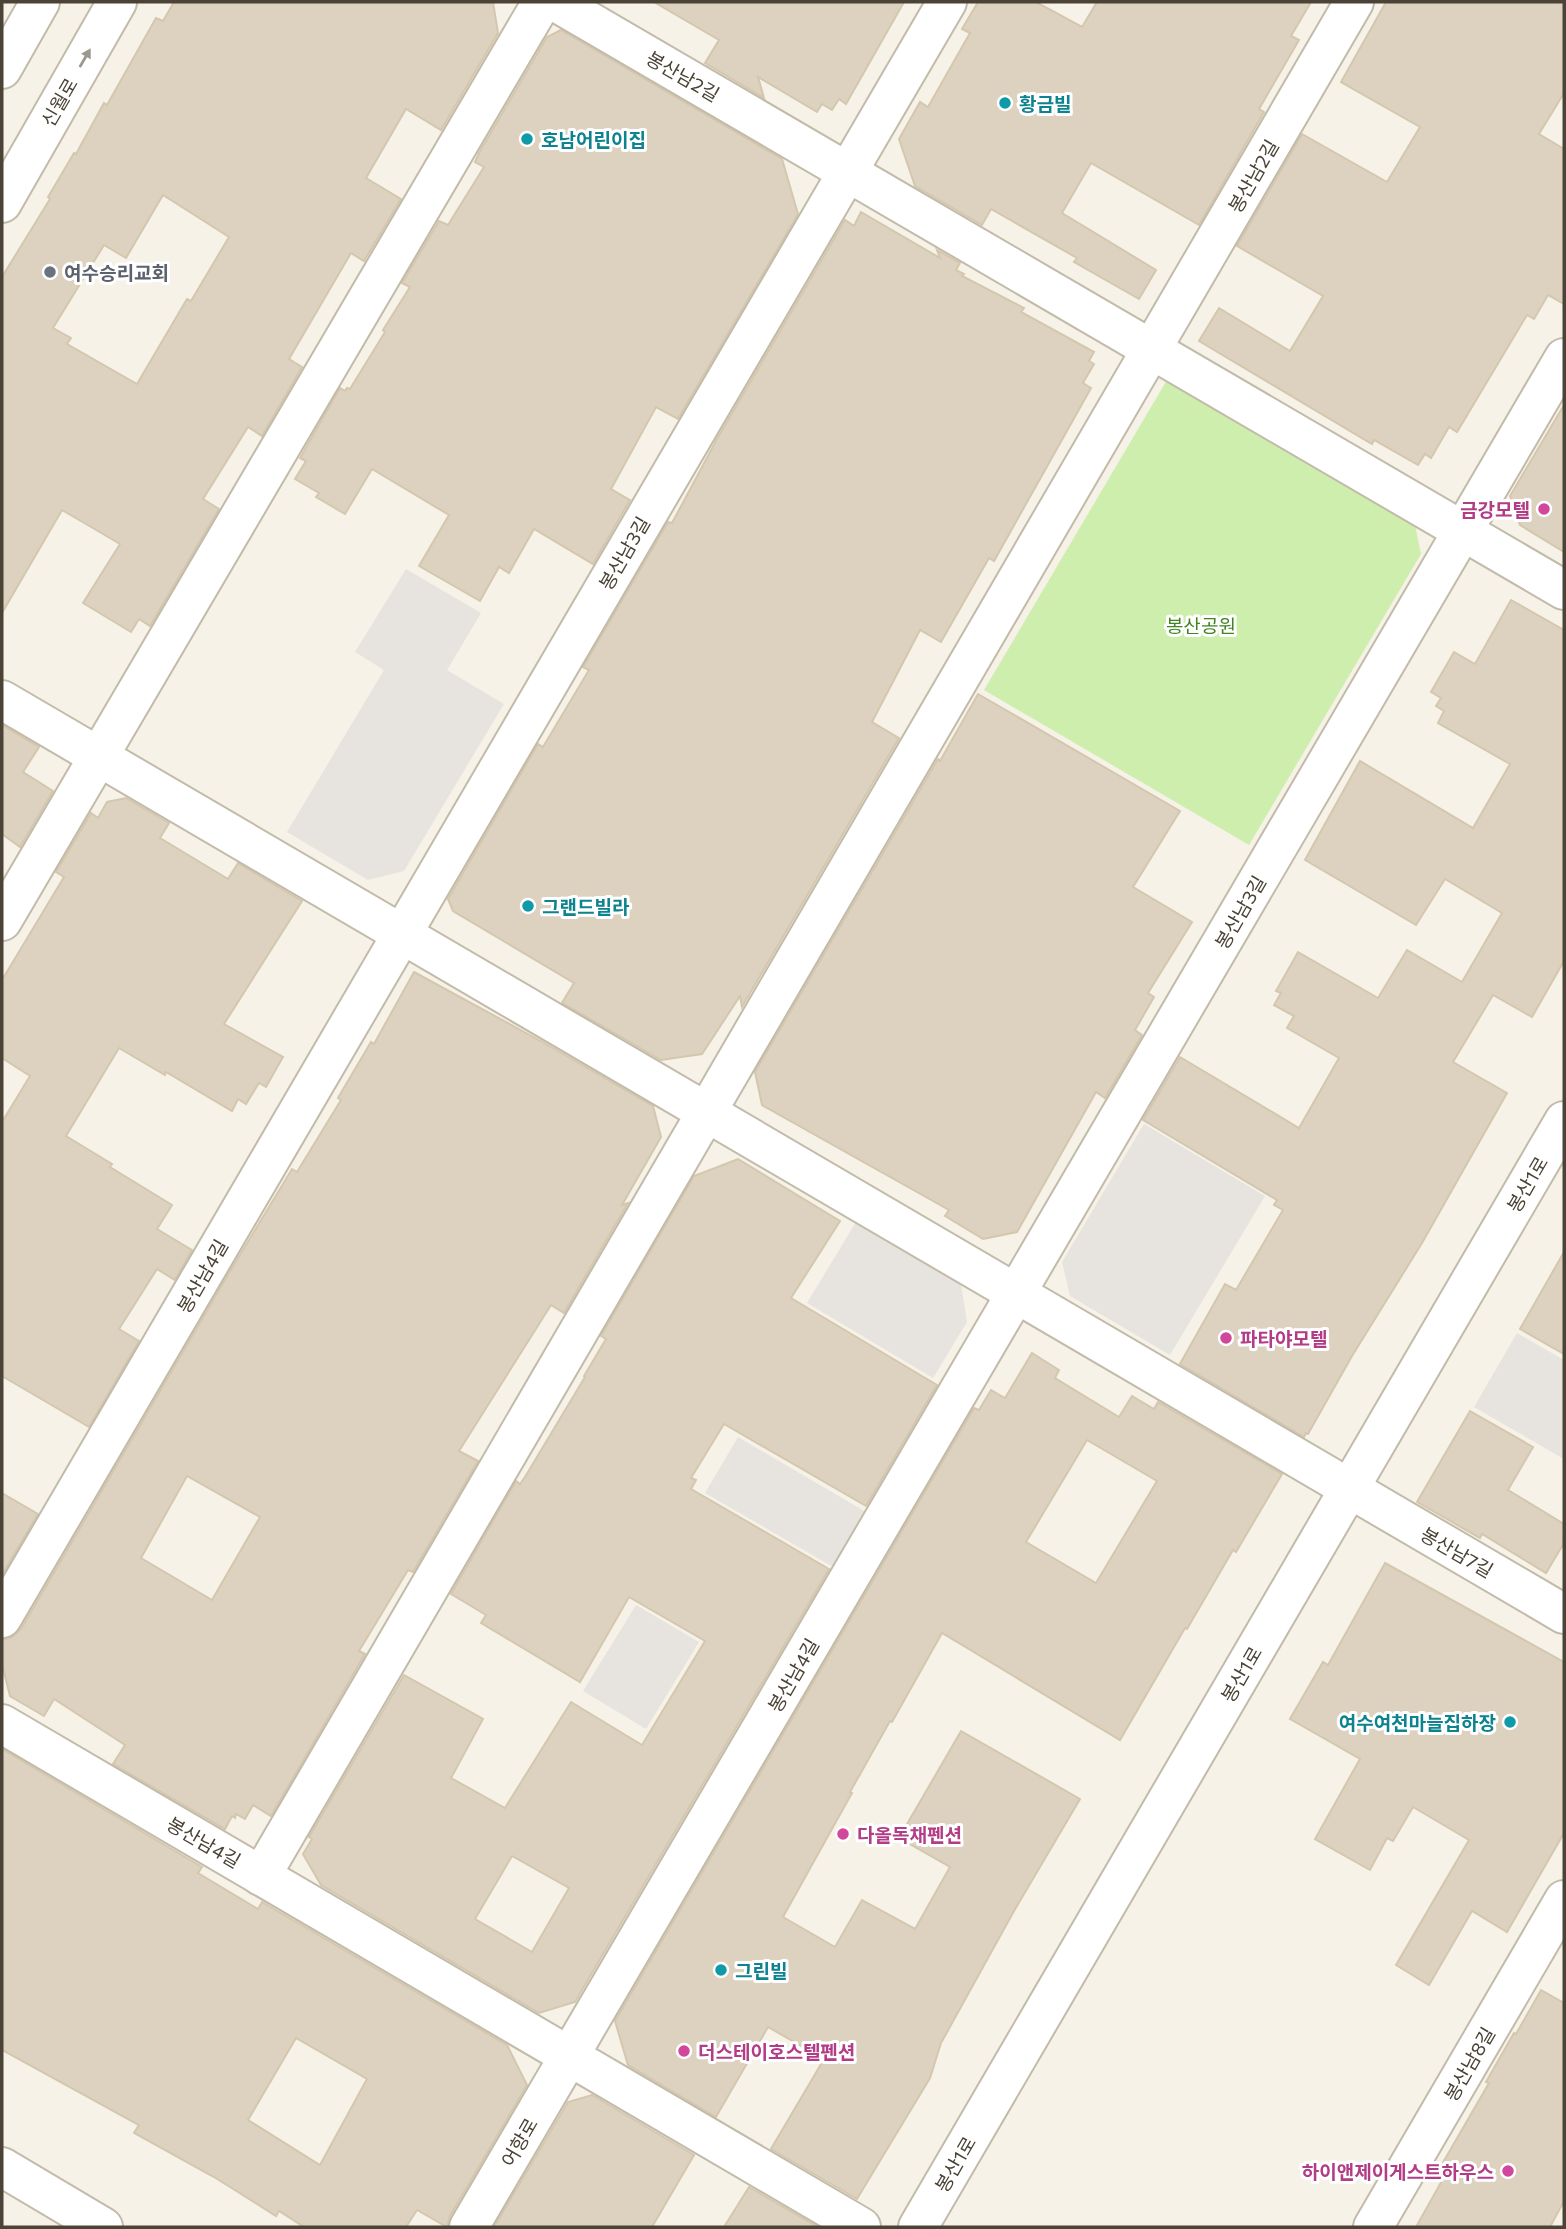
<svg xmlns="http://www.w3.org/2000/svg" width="1566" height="2229" font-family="Commissioner,'Noto Sans KR',sans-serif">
<rect width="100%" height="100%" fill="#f6f2e8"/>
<path fill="#ceeead" d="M1167,380l248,145 6,29 -172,291 -265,-155z"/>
<g fill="#e7e4e0">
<path d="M406,569l75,44 -34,57 57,34 -100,167 -36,9 -81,-48 97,-162 -29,-18z"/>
<path d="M1144,1124l121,72 -95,159 -100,-59 -8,-34z"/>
<path d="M859,1217l101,60 7,45 -34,56 -126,-75z"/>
<path d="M1517,1333l47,27v99l-90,-52z"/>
<path d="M738,1437l128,75 -33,55 -128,-74z"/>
<path d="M636,1605l63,37 -53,87 -63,-38z"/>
</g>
<g fill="#dcd2bf" stroke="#d4c7ae" stroke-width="2" fill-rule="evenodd">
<path d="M174,2h319l5,31 -57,97 -35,-21 -40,69 35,21 -37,62 -13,-8 -62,106 13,8 -40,69 -14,-9 -45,72 16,10 -69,117 -11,-7 -8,13 -48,-29 37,-59 -58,-34 -60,103v-336l48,-78 -2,-2 26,-44 2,1 28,-51 3,2 49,-87 7,3zM163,195l66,42 -38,64 -4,-2 -50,85 -70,-40 4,-6 -18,-10 51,-83 22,13z"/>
<path d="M654,2h250l-58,102 -7,-5 -7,11 -10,-6 -5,8 -59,-35 6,21 -59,-35 14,-23z"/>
<path d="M978,2h58l46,25 15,-25h214l-20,34 8,4 -40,69 5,3 -65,113 -108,-62 -29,50 94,57 -17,29 -65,-37 3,-4 -86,-49 -9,16 -67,-39 -16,-47 21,-37 8,5 42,-74 -8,-4z"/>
<path d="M1386,2h178v91l-25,41 25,15v155l-16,-9 -14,24 -7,-4 -70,117 -8,-5 -18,31 -6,-4 -7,11 -44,-25 -2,4 -173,-103 20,-33 71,43 33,-55 -86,-50 65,-112 85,48 33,-55 -79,-45z"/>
<path d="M561,30l221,129 16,55 -120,205 -22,-12 -45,82 19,11 -37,64 -59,-35 -25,44 -10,-6 -19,34 -61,-35 30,-51 -77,-46 -27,45 -29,-17 3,-4 -24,-14 11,-18 -6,-3 40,-70 5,3 2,-3 3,1 35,-57 -2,-2 27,-43 -8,-4 37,-62 9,4 36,-58 -9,-5 4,-9 68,-116z"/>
<path d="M861,212l79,46 -3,-8 23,13 -4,7 8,4 -2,2 62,32 -3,4 73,40 -5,9 5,3 -11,19 8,5 -97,173 -5,-3 -48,84 -21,-12 -48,92 27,16 -157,269 -2,-11 -38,58 -41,6 -99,-57 12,-20 -121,-72 -5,-12 90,-155 5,3 46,-77 -6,-3 85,-145 4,1 45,-84 128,-219 9,6z"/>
<path d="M1564,405v147l-44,-27 -10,-29z"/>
<path d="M1511,600l53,30v331l-32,56 -39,-22 -40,67 54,31 -85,150 -70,113 -44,78 -2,-1 -2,4 -124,-73 45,-80 11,6 47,-80 -9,-5 3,-5 -134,-80 37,-63 119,71 40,-70 -52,-30 7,-12 -20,-11 7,-12 -5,-2 22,-39 80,46 29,-48 55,32 40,-69 -57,-34 -29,46 -111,-65 55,-99 113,67 37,-64 -72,-41 6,-12 -8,-5 5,-8 -10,-6 23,-40 21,12z"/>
<path d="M978,694l202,117 -47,76 59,35 -44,71 6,4 -19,33 7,5 -37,63 -9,-6 -79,140 -34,7 -38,-23 4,-6 -187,-105 -7,-33 183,-313 2,2z"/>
<path d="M2,725l37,22 -16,25 30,19 -33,56 -18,-13z"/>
<path d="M126,798l43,25 -9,15 68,41 10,-16 64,38 -78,123 59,33 -17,30 -7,-4 -13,21 -8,-5 -6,12 -66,-39 -1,3 -46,-27 -53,88 46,28 -2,3 62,38 -15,24 35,21 -17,30 -18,-11 -38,60 20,12 -50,86 -87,-51v-254l28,-46 -28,-18v-78l62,-103 -8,-5 35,-59 7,5 9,-16z"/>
<path d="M414,972l125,68 114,66 8,31 -39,68 6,-2 -64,110 -13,-8 -92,146 19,10 -65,111 -5,-2 -49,81 6,3 -94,162 -18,-11 -8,14 -9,-5 -1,4 -3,-2 -7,13 -112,-65 12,-19 -71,-46 -10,17 -34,-20 -8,-32v-24l10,-3 9,-8 208,-356 63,-104 5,3 44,-72 -3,-2 33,-56 3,2zM187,1476l73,41 -48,83 -71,-42z"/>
<path d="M738,1159l102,62 -49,77 146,87 -71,121 -142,-82 -33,54 5,2 -5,9 138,80 -254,433 -36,11 -218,-128 -18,-31 9,-15 -3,-2 95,-162 79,44 -32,59 54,30 66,-106 71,43 63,-104 -76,-44 -49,85 -99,-59 5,-8 -35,-21 65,-113 4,3 5,-7 60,-100 -1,-1 22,-37 -5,-3 93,-160zM512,1856l57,32 -37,64 -57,-33z"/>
<path d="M1564,1252v102l-44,-25z"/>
<path d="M1032,1353l27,17 -4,8 64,39 13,-21 22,13 4,-7 124,72 -46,78 -3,-2 -46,79 -2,-1 -65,112 -178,-107 -50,89 -2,-1 -40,71 2,1 -69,124 52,30 27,-47 53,29 35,-62 -51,-29 62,-107 119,68 -66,112 -73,132 -11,35 -73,121 -86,-50 53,-90 -56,-32 -52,90 -88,-52 -13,-44 359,-613 5,2 12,-20 14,8zM1087,1440l70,41 -61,102 -70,-41z"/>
<path d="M1470,1411l63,36 -25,43 56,34v19l-18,30 -64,-39 -2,4 -63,-36z"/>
<path d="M2,1493l36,21 -36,61z"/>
<path d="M1385,1563l179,99v171l-57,99 -35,-21 -43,74 -33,-20 73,-125 -56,-33 -20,34 -6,-3 -17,32 -55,-31 45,-80 -70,-40 33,-57 5,3z"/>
<path d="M2,1749l200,118 -4,6 60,36 4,-7 245,143 20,40 -77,131 -3,11 -30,-17 -11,17h-102l-25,-16 -3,5 -62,-39 -80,-44 5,-8 -137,-75zM296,2038l71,41 -47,86 -72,-45z"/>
<path d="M1541,1990l23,13v198l-14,26h-134l32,-57 -7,-4 48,-83 -3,-1 28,-49 2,1z"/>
<path d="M592,2095l102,60 -42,72h-158l74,-125z"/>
<path d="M749,2187l69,40h-94z"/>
</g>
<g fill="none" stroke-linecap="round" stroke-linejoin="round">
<defs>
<g id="minor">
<path d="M556,2l1008,588"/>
<path d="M2,700l1562,914"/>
<path d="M2,921l540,-919"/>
<path d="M2,1618l945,-1616"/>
<path d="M2,1724l859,503"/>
<path d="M261,1876l1093,-1874"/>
<path d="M469,2227l1095,-1869"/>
<path d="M1373,2227l191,-327"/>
</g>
<g id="tertiary">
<path d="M2,69l38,-67"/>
<path d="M2,203l115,-201"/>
<path d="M2,2167l101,60"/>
<path d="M918,2227l646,-1106"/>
</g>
</defs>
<use href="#minor" stroke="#c3bba9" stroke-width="42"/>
<use href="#tertiary" stroke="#c3bba9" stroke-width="42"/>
<use href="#minor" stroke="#fff" stroke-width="38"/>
<use href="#tertiary" stroke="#fff" stroke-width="38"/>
</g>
<defs><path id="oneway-solid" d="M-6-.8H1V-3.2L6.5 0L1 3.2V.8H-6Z" transform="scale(1.75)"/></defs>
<use fill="#9b9890" href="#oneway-solid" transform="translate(85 58) rotate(-60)"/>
<g fill="#0f9aa8" stroke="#fff" stroke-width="2.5">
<circle cx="1005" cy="103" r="7"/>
<circle cx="527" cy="139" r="7"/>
<circle cx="528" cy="906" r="7"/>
<circle cx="1510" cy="1722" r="7"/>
<circle cx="721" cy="1970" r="7"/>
</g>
<circle fill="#6b7280" stroke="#fff" stroke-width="2.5" cx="50" cy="272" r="7"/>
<g fill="#d1479c" stroke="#fff" stroke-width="2.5">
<circle cx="1544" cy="509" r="7"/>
<circle cx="1226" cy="1338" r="7"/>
<circle cx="843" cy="1834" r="7"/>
<circle cx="684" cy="2051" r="7"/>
<circle cx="1508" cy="2171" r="7"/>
</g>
<g text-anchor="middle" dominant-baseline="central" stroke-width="6" stroke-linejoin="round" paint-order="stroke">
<g font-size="19" fill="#4a4336" stroke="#fff">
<text transform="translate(683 76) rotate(30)">봉산남2길</text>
<text transform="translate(59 102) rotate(-60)">신월로</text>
<text transform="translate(1253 176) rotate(-60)">봉산남2길</text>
<text transform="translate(624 553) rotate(-60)">봉산남3길</text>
<text transform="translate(1240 912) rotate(-60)">봉산남3길</text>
<text transform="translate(1527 1184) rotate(-60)">봉산1로</text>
<text transform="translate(202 1276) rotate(-60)">봉산남4길</text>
<text transform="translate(1457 1552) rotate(30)">봉산남7길</text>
<text transform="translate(1241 1674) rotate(-60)">봉산1로</text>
<text transform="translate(793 1675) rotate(-60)">봉산남4길</text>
<text transform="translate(204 1842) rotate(30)">봉산남4길</text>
<text transform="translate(1469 2064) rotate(-60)">봉산남8길</text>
<text transform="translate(519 2142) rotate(-60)">어항로</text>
<text transform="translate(955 2164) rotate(-60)">봉산1로</text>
</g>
<g font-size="19" font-weight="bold" fill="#0d838f" stroke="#fff" text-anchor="start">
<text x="1019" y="103">황금빌</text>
<text x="541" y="139">호남어린이집</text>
<text x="542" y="906">그랜드빌라</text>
<text x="1496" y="1722" text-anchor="end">여수여천마늘집하장</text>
<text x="735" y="1970">그린빌</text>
</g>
<g font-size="19" font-weight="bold" fill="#5b616d" stroke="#fff" text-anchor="start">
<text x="64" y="272">여수승리교회</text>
</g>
<g font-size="19" font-weight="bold" fill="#b23c85" stroke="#fff" text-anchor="start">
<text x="1530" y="509" text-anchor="end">금강모텔</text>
<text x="1240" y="1338">파타야모텔</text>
<text x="857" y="1834">다올독채펜션</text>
<text x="698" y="2051">더스테이호스텔펜션</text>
<text x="1494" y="2171" text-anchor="end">하이앤제이게스트하우스</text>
</g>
<g font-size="19" fill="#438421" stroke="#fff">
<text x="1201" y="625">봉산공원</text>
</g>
</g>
<rect width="1566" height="2229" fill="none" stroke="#4a4336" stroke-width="7"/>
</svg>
